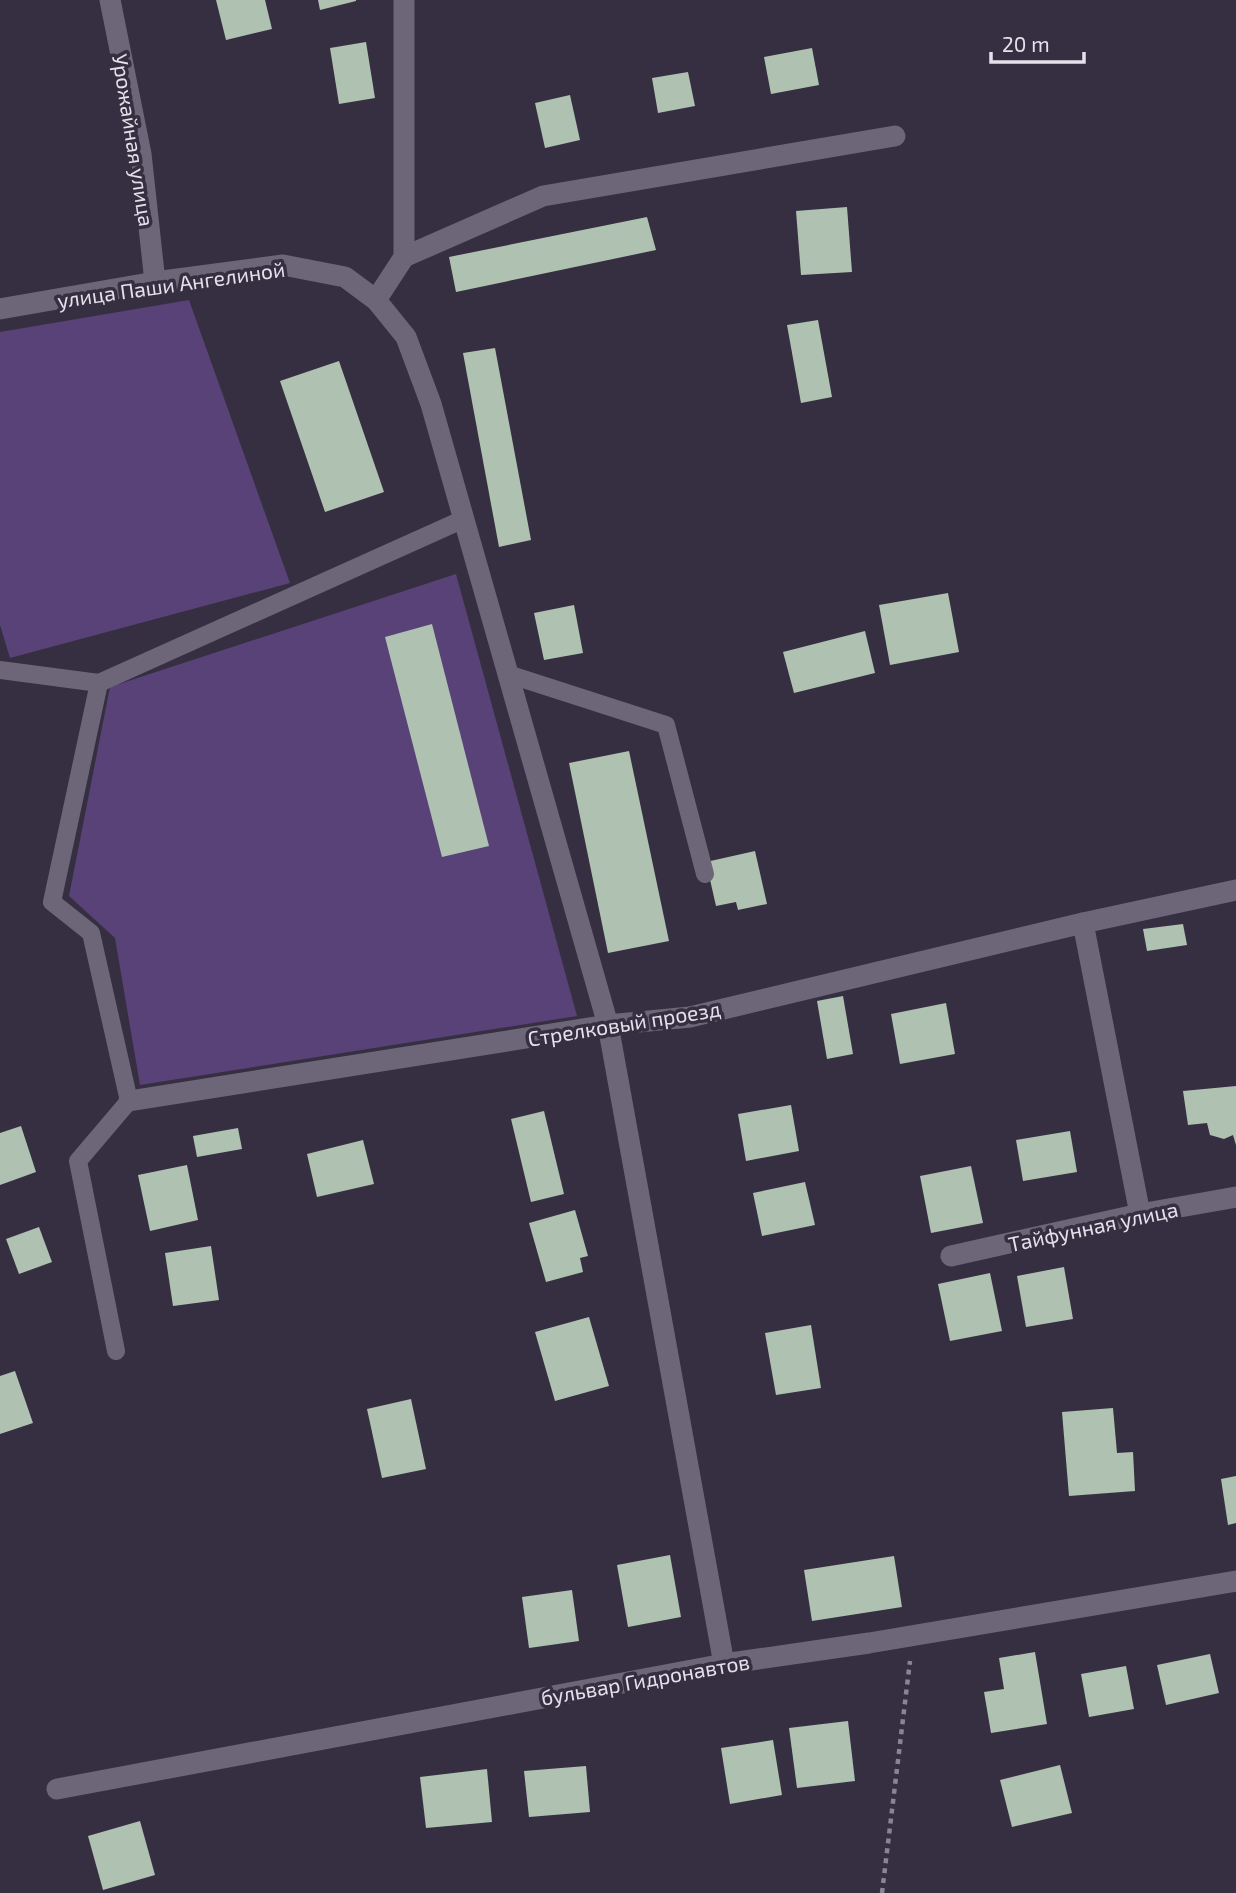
<svg xmlns="http://www.w3.org/2000/svg" width="1236" height="1893" font-family="'Exo 2',sans-serif">
<rect width="100%" height="100%" fill="#362f41"/>
<g fill="#584277">
<path d="M189,300l101,283 -280,75 -10,-33v-293z"/>
<path d="M456,574l121,442 -437,69 -25,-147 -46,-42 41,-209z"/>
</g>
<g fill="#afc2b2">
<path d="M216,0h49l7,29 -46,11z"/>
<path d="M318,0h38v1l-36,9z"/>
<path d="M366,42l9,56 -36,6 -9,-56z"/>
<path d="M812,48l7,37 -48,9 -7,-37z"/>
<path d="M688,72l7,34 -37,7 -6,-35z"/>
<path d="M570,95l10,45 -35,8 -10,-45z"/>
<path d="M847,207l5,65 -51,3 -5,-64z"/>
<path d="M647,217l9,33 -200,42 -7,-35z"/>
<path d="M818,320l14,77 -31,6 -14,-78z"/>
<path d="M495,348l36,192 -32,7 -36,-194z"/>
<path d="M339,361l45,131 -59,20 -45,-131z"/>
<path d="M948,593l11,59 -69,13 -11,-60z"/>
<path d="M574,605l9,48 -39,7 -10,-47z"/>
<path d="M432,624l57,222 -47,11 -57,-220z"/>
<path d="M865,631l10,42 -81,20 -11,-41z"/>
<path d="M629,751l40,190 -61,12 -39,-190z"/>
<path d="M755,851l12,53 -29,6 -2,-8 -20,4 -10,-44z"/>
<path d="M1183,924l4,21 -40,6 -4,-22z"/>
<path d="M843,996l10,58 -26,5 -10,-58z"/>
<path d="M946,1003l9,51 -55,10 -9,-50z"/>
<path d="M1236,1086v59l-3,-10 -9,4 -14,-4 -3,-12 -19,2 -5,-34z"/>
<path d="M791,1105l8,46 -53,10 -8,-47z"/>
<path d="M544,1111l20,83 -33,8 -20,-83z"/>
<path d="M21,1126l15,46 -36,13v-52z"/>
<path d="M238,1128l4,21 -45,8 -4,-21z"/>
<path d="M1070,1131l7,41 -54,9 -7,-41z"/>
<path d="M363,1140l11,44 -57,13 -10,-43z"/>
<path d="M187,1165l11,55 -48,11 -12,-56z"/>
<path d="M971,1166l12,57 -52,10 -11,-57z"/>
<path d="M805,1182l10,43 -53,11 -9,-43z"/>
<path d="M575,1210l13,46 -8,2 3,14 -37,10 -17,-59z"/>
<path d="M39,1227l13,35 -33,12 -13,-35z"/>
<path d="M211,1246l8,54 -46,6 -8,-53z"/>
<path d="M1064,1267l9,52 -47,8 -9,-51z"/>
<path d="M990,1273l12,58 -52,10 -12,-57z"/>
<path d="M589,1317l20,69 -54,15 -20,-69z"/>
<path d="M811,1325l10,63 -45,7 -11,-62z"/>
<path d="M15,1371l18,52 -33,11v-58z"/>
<path d="M411,1399l15,70 -44,9 -15,-69z"/>
<path d="M1113,1408l4,45 16,-1 2,39 -66,5 -7,-84z"/>
<path d="M1236,1476v47l-8,2 -7,-46z"/>
<path d="M670,1555l11,62 -53,10 -11,-62z"/>
<path d="M894,1556l8,51 -90,14 -8,-51z"/>
<path d="M572,1590l7,51 -50,7 -7,-51z"/>
<path d="M1035,1652l12,72 -56,9 -7,-41 20,-3 -5,-31z"/>
<path d="M1210,1654l9,39 -53,12 -9,-40z"/>
<path d="M1126,1666l8,43 -45,8 -8,-43z"/>
<path d="M848,1721l7,60 -58,7 -8,-60z"/>
<path d="M773,1740l9,55 -52,9 -9,-56z"/>
<path d="M1060,1765l12,48 -60,14 -12,-47z"/>
<path d="M586,1766l4,46 -61,5 -5,-46z"/>
<path d="M487,1769l5,53 -66,6 -6,-51z"/>
<path d="M140,1821l15,54 -52,15 -15,-54z"/>
</g>
<g fill="none" stroke-linecap="round" stroke-linejoin="round">
<path stroke="#8a8593" stroke-width="4.5" stroke-dasharray="5 5" stroke-linecap="butt" d="M882,1893l28,-232"/>
<g stroke="#6d6679" stroke-width="18">
<path d="M0,670l99,13 -47,219 39,31 38,168 -51,60 38,190"/>
<path d="M508,674l158,51 39,149"/>
<path d="M99,683l365,-164"/>
</g>
<g stroke="#6d6679" stroke-width="21">
<path d="M110,0l31,154 14,128"/>
<path d="M404,257l139,-61 352,-60"/>
<path d="M376,300l28,-43v-257"/>
<path d="M0,309l155,-27 128,-17 62,12 31,23 30,37 25,67 177,621 116,639"/>
<path d="M1083,923l57,291"/>
<path d="M129,1101l479,-76 82,-8 393,-94 153,-33"/>
<path d="M951,1256l189,-42 96,-17"/>
<path d="M57,1789l667,-125 145,-21 367,-62"/>
</g>
</g>
<g text-anchor="middle" dominant-baseline="central" stroke-width="7" stroke-linejoin="round" paint-order="stroke">
<g font-size="21" fill="#e5e1ec" stroke="#362f41">
<text transform="translate(134 140) rotate(81)">Урожайная улица</text>
<text transform="translate(171 284) rotate(-8)">улица Паши Ангелиной</text>
<text transform="translate(624 1023) rotate(-9)">Стрелковый проезд</text>
<text transform="translate(1093 1226) rotate(-12)">Тайфунная улица</text>
<text transform="translate(645 1679) rotate(-10)">бульвар Гидронавтов</text>
</g>
</g>
<path d="M991 52v10h93v-10" fill="none" stroke="#e5e1ec" stroke-width="3.5"/>
<text x="1002" y="52" font-size="21" fill="#e5e1ec" stroke="#362f41" stroke-width="5" paint-order="stroke">20 m</text>
</svg>
